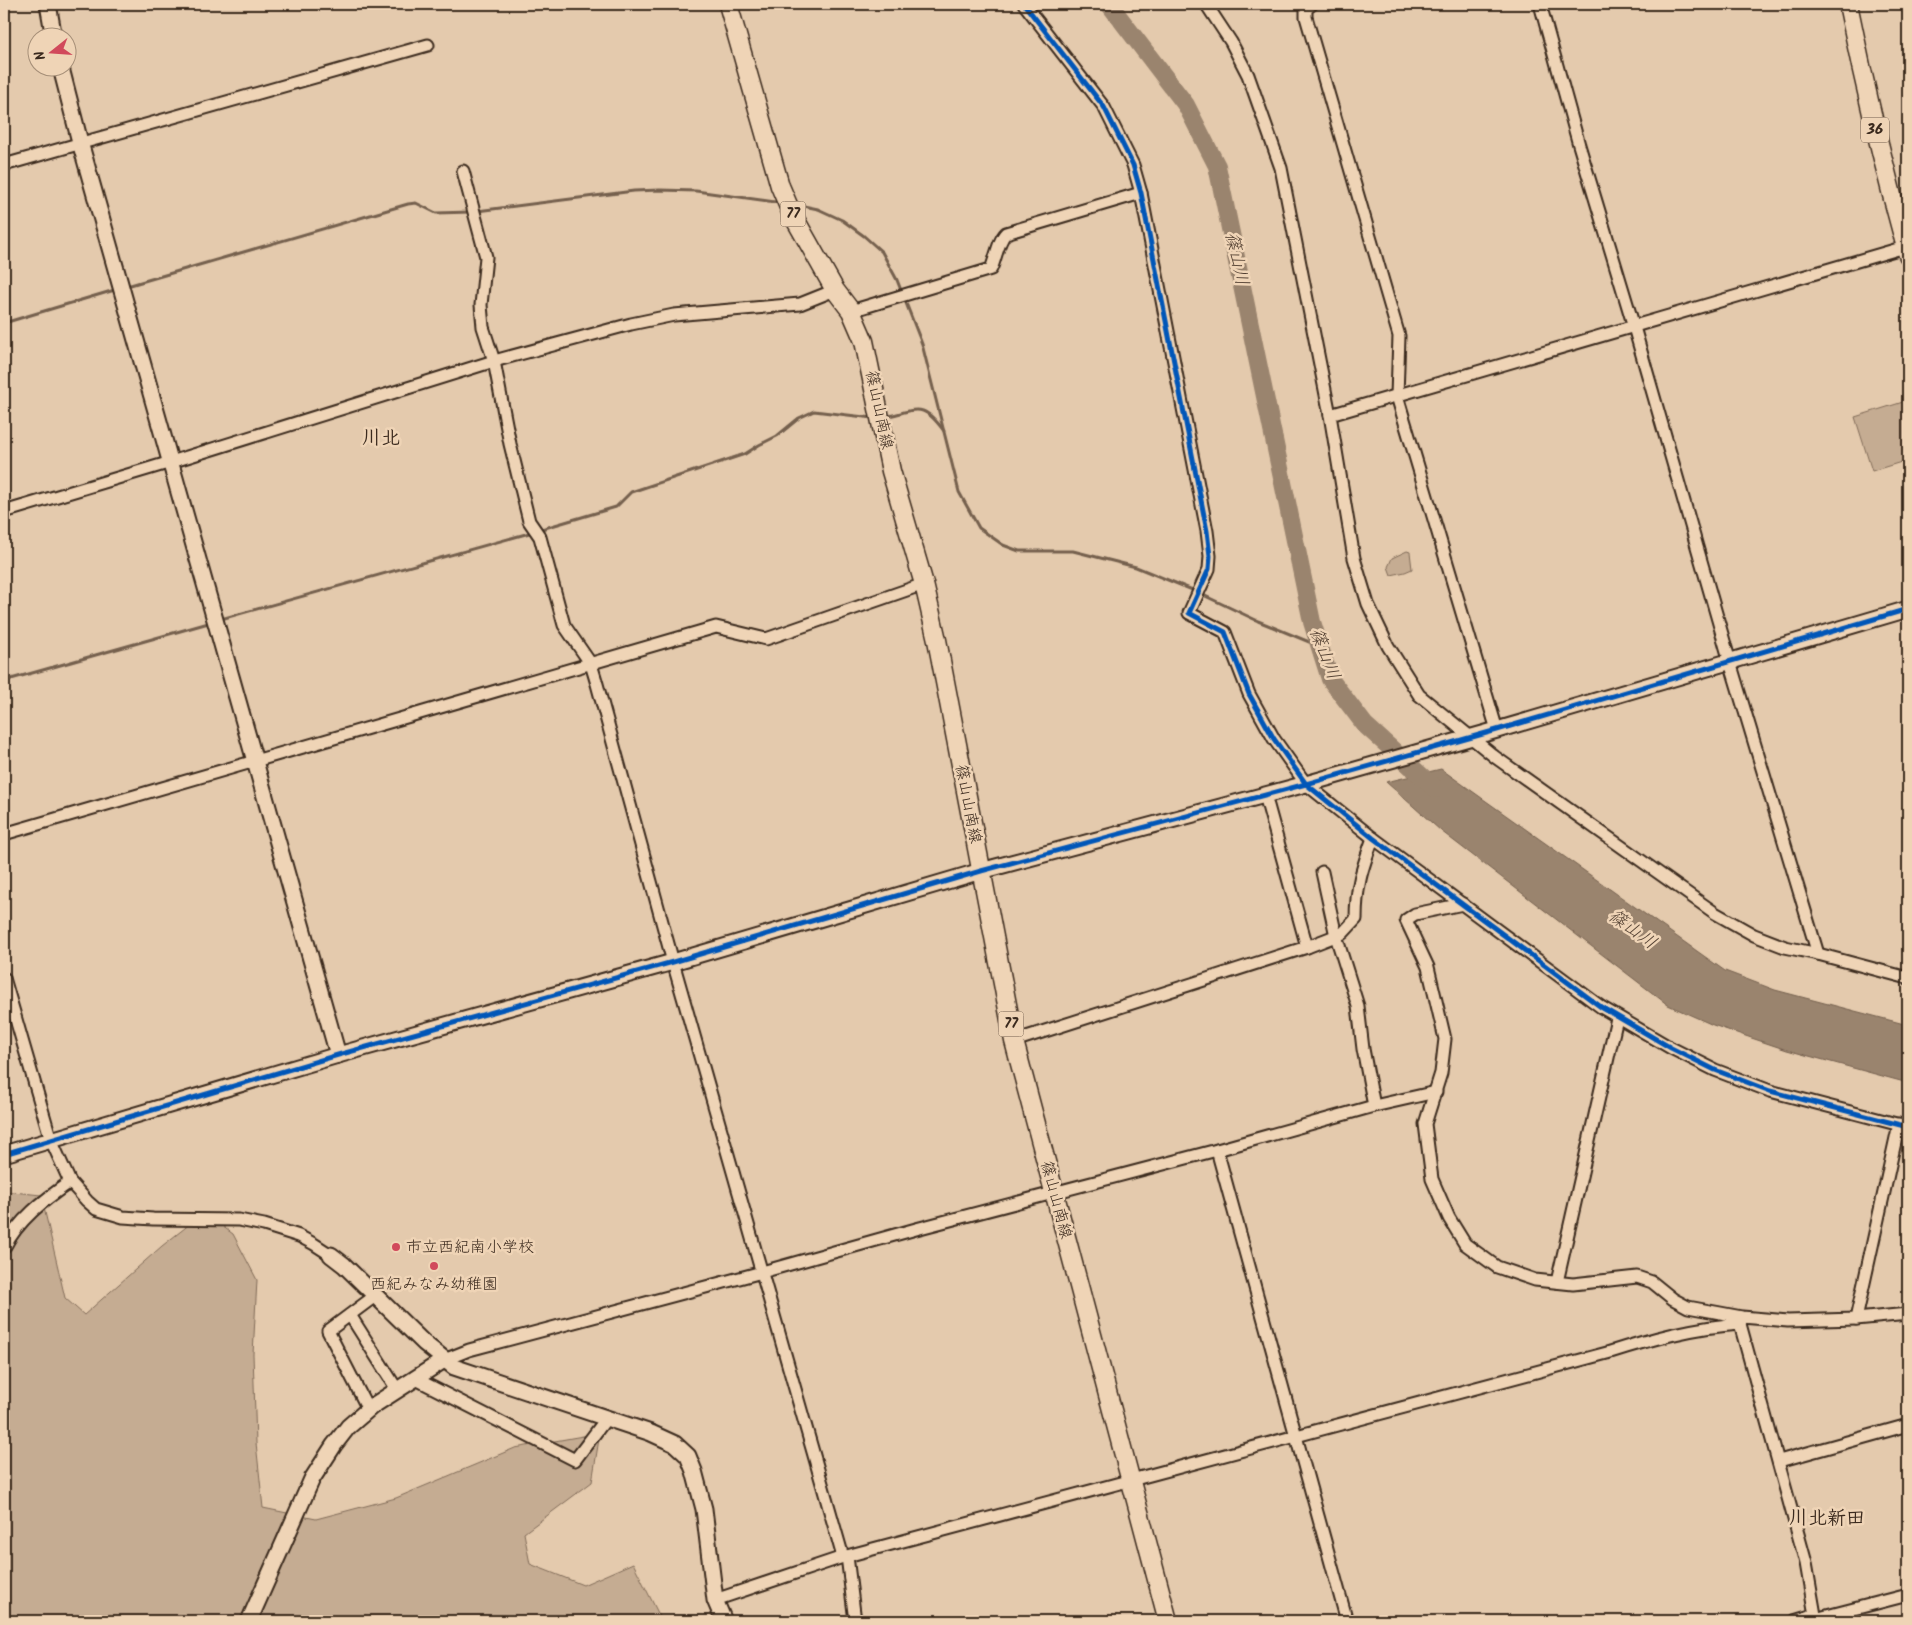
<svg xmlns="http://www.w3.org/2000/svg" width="1912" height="1625" font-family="Kalam,'Klee One',sans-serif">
<rect width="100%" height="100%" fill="#e4caad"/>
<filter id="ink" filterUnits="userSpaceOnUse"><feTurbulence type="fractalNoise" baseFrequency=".02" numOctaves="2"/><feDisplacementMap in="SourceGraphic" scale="10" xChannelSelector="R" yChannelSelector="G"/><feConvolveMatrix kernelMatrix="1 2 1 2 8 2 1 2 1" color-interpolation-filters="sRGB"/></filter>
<g filter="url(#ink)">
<g fill="#c5ac92" stroke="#806b58">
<path d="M1903,402l5,17v41l-36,11 -17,-54z"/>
<path d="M1407,551l3,1 2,17 -7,3 -14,3 -3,-8 4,-9z"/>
<path d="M4,1191l37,4 24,103 19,17 78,-69 42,-33 29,21 24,46 -4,74 3,89 7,65 53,11 80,-21 119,-50 85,-15 -8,49 -68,51 6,31 53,21 50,-22 26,52 5,6h-660z"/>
</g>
<path fill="#9a846e" stroke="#74604e" d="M1441,769l284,202 50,19 133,35v58l-121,-33 -74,-25 -45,-20 -227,-174 -55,-49z"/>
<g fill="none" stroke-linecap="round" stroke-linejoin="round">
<g stroke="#74604e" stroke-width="3">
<path d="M799,205l19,4 24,11 22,16 18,16 15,28 25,64 37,148 20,36 24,17 16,6h54l63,16 59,24"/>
<path d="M477,211l157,-20 26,-1 36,1 79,11"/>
<path d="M127,286l281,-82 8,-1 20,10 35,-1"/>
<path d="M4,323l114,-34"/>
<path d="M884,417c34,-7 38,-16 60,14"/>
<path d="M538,530l78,-23 15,-15 114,-38 14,-9 18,-9 22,-18 15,-7 59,7"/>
<path d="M1201,594l57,27 61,25"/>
<path d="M221,619l312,-87"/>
<path d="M4,681l208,-59"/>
</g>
<path stroke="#9a846e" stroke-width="18" d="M1109,4l77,101 31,61 95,456 18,57 35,46 71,64"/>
<defs>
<g id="street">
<path d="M1024,4l80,103 29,58 8,28 66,338 3,25 -1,13 -20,44 36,19 24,62 25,45 32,45 67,54 228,169 70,41 44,22 55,21 138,36"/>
<path d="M1206,4l25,38 17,33 33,93 49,247 24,143 14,46 20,42 31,49 76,62 220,156 39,22 31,12 33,7 90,24"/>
<path d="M1312,4l-6,5v8l93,319 -2,60 100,334"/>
<path d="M1540,4l39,141 55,182 96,335 88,292"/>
<path d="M4,165l424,-120"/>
<path d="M463,171l23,86 -5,48 2,22 11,34 16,83 19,77 11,16 24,88 27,39 6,20 76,278 170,595"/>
<path d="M851,311l140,-42c5,-11 7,-28 15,-36l135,-40"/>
<path d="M1330,415l575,-168"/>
<path d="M4,512l167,-50 323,-101 137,-37 43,-9 126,-11 35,-14"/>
<path d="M1265,795l42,152"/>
<path d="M4,834l712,-207 50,12 158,-55"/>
<path d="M1322,872l14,64 22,70 5,43 11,57"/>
<path d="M1463,904l-48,10 -9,6 22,47 17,72 -4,34 -16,51 7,55 17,39 16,26 32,23 38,13 38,4 64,-7 15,5 21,17 15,8 54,10 46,4 68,-2 52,-5"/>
<path d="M4,978l47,162 19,42 17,19 9,8 27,8 30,2 86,1 25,5 35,11 15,8 17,11"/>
<path d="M1014,1041l293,-94 36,-14 13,-14c0,-33 6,-50 17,-81"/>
<path d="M1217,1150l130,471"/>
<path d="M4,1248c14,-28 40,-48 66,-66"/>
<path d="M1557,1282l60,-264"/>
<path d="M350,1315l48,76"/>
<path d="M1742,1318l-2,6 66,239 10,58"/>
<path d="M1856,1319l43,-195"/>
<path d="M444,1360l25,-10 293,-78 154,-43 301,-79 157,-44 62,-14"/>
<path d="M416,1379l159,81 31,-41"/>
<path d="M368,1409l-40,-78 47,-35"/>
<path d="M1779,1461l129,-36"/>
<path d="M847,1556l8,65"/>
<path d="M715,1600l128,-43 764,-204c44,-14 87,-26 133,-29"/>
<path d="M1815,1619l93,-24"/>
<path d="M1794,1621l20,-6"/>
</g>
<g id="secondary">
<path d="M48,4l6,34"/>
<path d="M61,68l19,74 258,913"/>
<path d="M4,1154l334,-99 335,-93 308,-91 325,-87 191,-54 411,-121"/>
<path d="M331,1255l13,10 80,78 30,24 197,66 24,11 13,12 6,15 10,38 11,91 9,21"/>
<path d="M249,1621l63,-142 22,-34 14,-18 23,-20 73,-47"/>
</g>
<g id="primary">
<path d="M728,4l52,182 11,26 44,78 16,21 13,30 27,130 33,113 13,56 77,401 154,580"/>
<path d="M1848,4c17,85 37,168 60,251"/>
</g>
</defs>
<use href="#street" stroke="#3b2a1e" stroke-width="15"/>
<use href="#secondary" stroke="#3b2a1e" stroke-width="19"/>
<use href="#primary" stroke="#3b2a1e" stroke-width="21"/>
<use href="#street" stroke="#efd4b6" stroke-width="11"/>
<use href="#secondary" stroke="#efd4b6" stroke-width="15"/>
<use href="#primary" stroke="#efd4b6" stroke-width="18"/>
<defs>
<g id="cycleway">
<path d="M1024,4l80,103 29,58 8,28 66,338 3,25 -1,13 -20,44 36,19 24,62 25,45 32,45 67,54 228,169 70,41 44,22 55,21 138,36"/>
<path d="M4,1154l334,-99 335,-93 308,-91 325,-87 191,-54 411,-121"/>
</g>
</defs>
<use href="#cycleway" stroke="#efd4b6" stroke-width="8"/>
<use href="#cycleway" stroke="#0057b8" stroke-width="5"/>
</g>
</g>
<g fill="#d1495b" stroke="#efd4b6" stroke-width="2">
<circle cx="396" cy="1247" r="5"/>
<circle cx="434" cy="1266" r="5"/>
</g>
<g text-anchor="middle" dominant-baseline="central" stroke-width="5" stroke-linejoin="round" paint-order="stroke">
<g fill="#efd4b6" stroke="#715d4c" stroke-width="1">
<rect x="1861" y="117.5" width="28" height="25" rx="4"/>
<rect x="780.5" y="201.5" width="25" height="25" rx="4"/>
<rect x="998.5" y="1011.5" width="25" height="25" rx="4"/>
</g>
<g font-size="15" font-weight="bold" fill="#3b2a1e">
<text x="1875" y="130">36</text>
<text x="793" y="214">77</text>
<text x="1011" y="1024">77</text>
</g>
<g font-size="16" fill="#3b2a1e" stroke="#efd4b6">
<text transform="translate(879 410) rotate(78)">篠山山南線</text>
<text transform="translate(968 804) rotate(79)">篠山山南線</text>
<text transform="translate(1056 1200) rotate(75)">篠山山南線</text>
</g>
<g font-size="16" fill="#3b2a1e" stroke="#efd4b6" text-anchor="start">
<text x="406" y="1247">市立西紀南小学校</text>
<text x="434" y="1284" text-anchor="middle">西紀みなみ幼稚園</text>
</g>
<g font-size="18" font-style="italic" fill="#534032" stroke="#efd4b6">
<text transform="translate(1236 259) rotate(78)">篠山川</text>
<text transform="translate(1324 654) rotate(69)">篠山川</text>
<text transform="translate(1632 930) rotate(36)">篠山川</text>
</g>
<g font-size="19" font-weight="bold" fill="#3b2a1e" stroke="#efd4b6">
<text x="381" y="439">川北</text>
<text x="1827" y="1519">川北新田</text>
</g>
</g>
<rect width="1912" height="1625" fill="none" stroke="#efd4b6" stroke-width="20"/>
<rect x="10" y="10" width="1892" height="1605" fill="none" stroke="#3b2a1e" stroke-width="2" filter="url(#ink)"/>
<g transform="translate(52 52) rotate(253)"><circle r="24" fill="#efd4b6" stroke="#a79079"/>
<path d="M0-4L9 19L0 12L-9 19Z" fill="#d1495b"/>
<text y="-8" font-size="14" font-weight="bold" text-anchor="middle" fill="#3b2a1e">N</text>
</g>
</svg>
